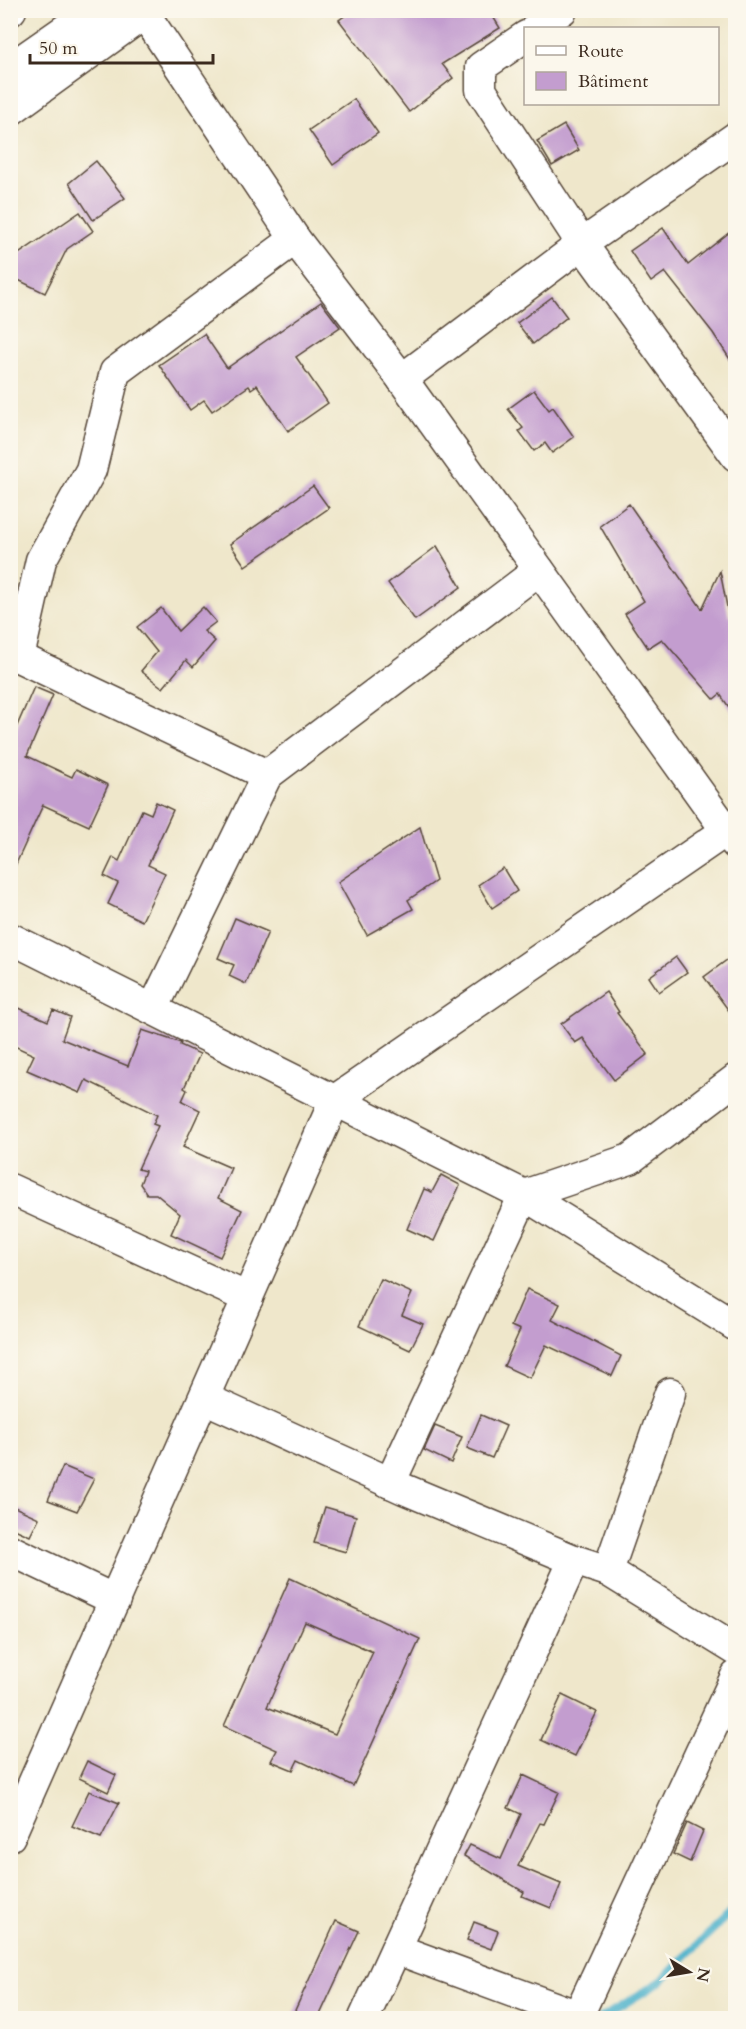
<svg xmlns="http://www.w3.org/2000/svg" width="746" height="2029" font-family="Cardo,serif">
<rect width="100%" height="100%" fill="#fbf7ec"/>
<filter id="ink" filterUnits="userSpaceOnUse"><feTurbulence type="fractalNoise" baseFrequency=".0167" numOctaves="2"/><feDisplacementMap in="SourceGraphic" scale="12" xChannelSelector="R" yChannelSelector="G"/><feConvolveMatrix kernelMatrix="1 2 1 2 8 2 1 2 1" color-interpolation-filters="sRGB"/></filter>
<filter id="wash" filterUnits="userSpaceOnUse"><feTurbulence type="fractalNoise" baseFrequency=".008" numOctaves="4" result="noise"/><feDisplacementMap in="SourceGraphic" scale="24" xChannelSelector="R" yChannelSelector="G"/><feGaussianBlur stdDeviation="1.35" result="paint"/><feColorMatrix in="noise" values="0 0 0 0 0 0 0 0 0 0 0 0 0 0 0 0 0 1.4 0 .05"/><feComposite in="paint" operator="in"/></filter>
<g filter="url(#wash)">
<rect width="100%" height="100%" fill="#efe7cb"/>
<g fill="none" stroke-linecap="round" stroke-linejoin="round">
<path stroke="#4cb1cb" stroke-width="8" d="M601,2018l59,-36 76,-75"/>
</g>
<g id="blocks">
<g fill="#c39dcf" fill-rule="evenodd">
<path d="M353,10h136l11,18 -58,36 11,14 -44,34 -70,-92z"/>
<path d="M354,99l24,34 -45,32 -24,-35z"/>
<path d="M564,125l15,25 -27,16 -15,-25z"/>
<path d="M96,161l29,37 -32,22 -24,-37z"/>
<path d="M80,212l13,19 -26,18 -22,44 -35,-17v-16z"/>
<path d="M663,228l25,37 47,-37v139l-22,-34 -48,-61 -14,10 -21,-31z"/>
<path d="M552,297l15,20 -34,27 -16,-21z"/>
<path d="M321,302l19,25 -44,30 32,46 -40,28 -31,-46 -6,4 -2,-3 -37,25 -8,-11 -14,10 -31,-45 45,-31 23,34z"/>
<path d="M534,390l15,20 4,-3 21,30 -22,16 -7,-10 -11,8 -15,-20 4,-3 -15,-19z"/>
<path d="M313,486l16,22 -84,58 -15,-22z"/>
<path d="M629,504l73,105 18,-38 9,46 6,-5v104l-15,-22 -6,5 -52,-60 -14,9 -23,-34 19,-13 -44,-75z"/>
<path d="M437,546l24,41 -46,33 -27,-37z"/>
<path d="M203,607l13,15 -12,9 11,10 -22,26 -7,-7 -23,28 -22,-17 16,-19 -20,-25 24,-19 17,23z"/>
<path d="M34,687l19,8 -26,61 45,21 4,-8 32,16 -19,41 -46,-21 -33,72v-135z"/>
<path d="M156,802l17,8 -25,55 17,8 -23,48 -34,-17 10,-21 -14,-7 9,-19 6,4 23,-51 9,4z"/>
<path d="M420,827l16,54 -28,19 5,9 -46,26 -29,-53z"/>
<path d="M503,868l14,23 -25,17 -14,-23z"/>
<path d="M235,918l33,14 -22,52 -17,-8 5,-11 -16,-7z"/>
<path d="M735,954v65l-31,-42z"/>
<path d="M676,957l11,15 -28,20 -10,-15z"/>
<path d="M606,992l13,20 -2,1 31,41 -34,26 -31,-42 -8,5 -14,-19z"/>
<path d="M10,1004l38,17 5,-11 17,7 -8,22 66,27 14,-36 39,13 -1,2 20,9 -16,34 3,2 -5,11 18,9 -17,37 48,21 -13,30 24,12 -22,47 -49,-23 9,-20 -24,-20h-9l-7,-10 5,-13 -7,-2 20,-43 -5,-2 4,-9 -71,-35 -6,13 -53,-23 7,-15 -24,-11z"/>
<path d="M441,1175l19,10 -26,56 -27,-12 17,-40 8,3z"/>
<path d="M381,1279l31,14 -10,22 21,9 -13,26 -51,-24z"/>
<path d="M527,1289l33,15 -8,16 69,36 -9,20 -66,-31 -16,33 -26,-12 16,-36 -9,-4z"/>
<path d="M481,1415l25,11 -14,32 -25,-10z"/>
<path d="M435,1426l27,11 -11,26 -27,-13z"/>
<path d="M63,1466l31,13 -17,32 -29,-11z"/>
<path d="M10,1505l29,13 -9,18 -20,-9z"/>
<path d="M325,1507l31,9 -10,36 -32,-9z"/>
<path d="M290,1578l130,61 -67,147 -55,-26 -5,10 -22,-9 6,-11 -53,-24zM305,1622l68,30 -38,82 -68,-27z"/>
<path d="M562,1695l35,17 -22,44 -34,-16z"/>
<path d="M87,1761l29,14 -8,17 -29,-14z"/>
<path d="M523,1775l36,17 -15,32 -4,-1 -22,43 43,18 -10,24 -29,-12 2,-4 -60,-36 6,-11 31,14 20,-45 -13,-6z"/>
<path d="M89,1791l30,12 -18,35 -29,-12z"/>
<path d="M687,1823l16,8 -13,31 -17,-8z"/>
<path d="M336,1921l23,10 -41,88h-27z"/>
<path d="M474,1922l24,9 -7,18 -24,-9z"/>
</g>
</g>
</g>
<g filter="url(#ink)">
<use href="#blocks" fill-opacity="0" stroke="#564638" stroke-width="1.5"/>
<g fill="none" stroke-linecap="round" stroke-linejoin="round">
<defs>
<g id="minor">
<path d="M142,10l153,229 107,140 334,465"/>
<path d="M10,11l1,-1"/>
<path d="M536,28l26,-18"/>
<path d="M526,36l-45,31v23l101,154 154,212"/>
<path d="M402,379l180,-135 154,-107"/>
<path d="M10,653l257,122 272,-205"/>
<path d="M19,657l22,-97 50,-90 24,-98 180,-133"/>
<path d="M10,938l514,257 212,131"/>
<path d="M153,1009l114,-234"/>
<path d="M10,1189l238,109"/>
<path d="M204,1398l200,91 170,71 34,11 128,79"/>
<path d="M390,1483l134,-288 106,-36 106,-80"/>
<path d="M10,1550l105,50"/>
<path d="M608,1571l62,-178"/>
<path d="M10,1836l325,-736 391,-269 10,-3"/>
<path d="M396,1949l188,69"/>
<path d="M364,2018l210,-458"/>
<path d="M577,2018l159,-342"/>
</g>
<g id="major">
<path d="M10,70l86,-60"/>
<path d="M10,109l137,-99"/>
</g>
</defs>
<use href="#minor" stroke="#564638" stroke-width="33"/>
<use href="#major" stroke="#564638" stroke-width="36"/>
<use href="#minor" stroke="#fff" stroke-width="30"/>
<use href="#major" stroke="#fff" stroke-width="33"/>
</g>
</g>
<rect width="746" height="2029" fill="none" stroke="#fbf7ec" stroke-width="36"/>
<rect x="524" y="27" width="195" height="78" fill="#fbf7ec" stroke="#aea59a" stroke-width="1.5"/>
<rect x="536" y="46" width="30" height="9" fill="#ffffff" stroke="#aea59a" stroke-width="1.5"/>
<text x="578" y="57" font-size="18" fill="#3b2a1e">Route</text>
<rect x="536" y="72" width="30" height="18" fill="#c39dcf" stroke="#aea59a" stroke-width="1.5"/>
<text x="578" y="87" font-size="18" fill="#3b2a1e">Bâtiment</text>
<g transform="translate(689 1972) rotate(101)" stroke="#fbf7ec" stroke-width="4.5" paint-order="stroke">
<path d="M0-4.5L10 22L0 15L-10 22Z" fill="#3b2a1e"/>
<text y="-9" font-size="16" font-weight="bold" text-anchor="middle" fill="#3b2a1e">N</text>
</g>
<path d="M30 54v9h183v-9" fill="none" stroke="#3b2a1e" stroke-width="3"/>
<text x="39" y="54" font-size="18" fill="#3b2a1e" stroke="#fbf7ec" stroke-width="4.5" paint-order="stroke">50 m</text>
</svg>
